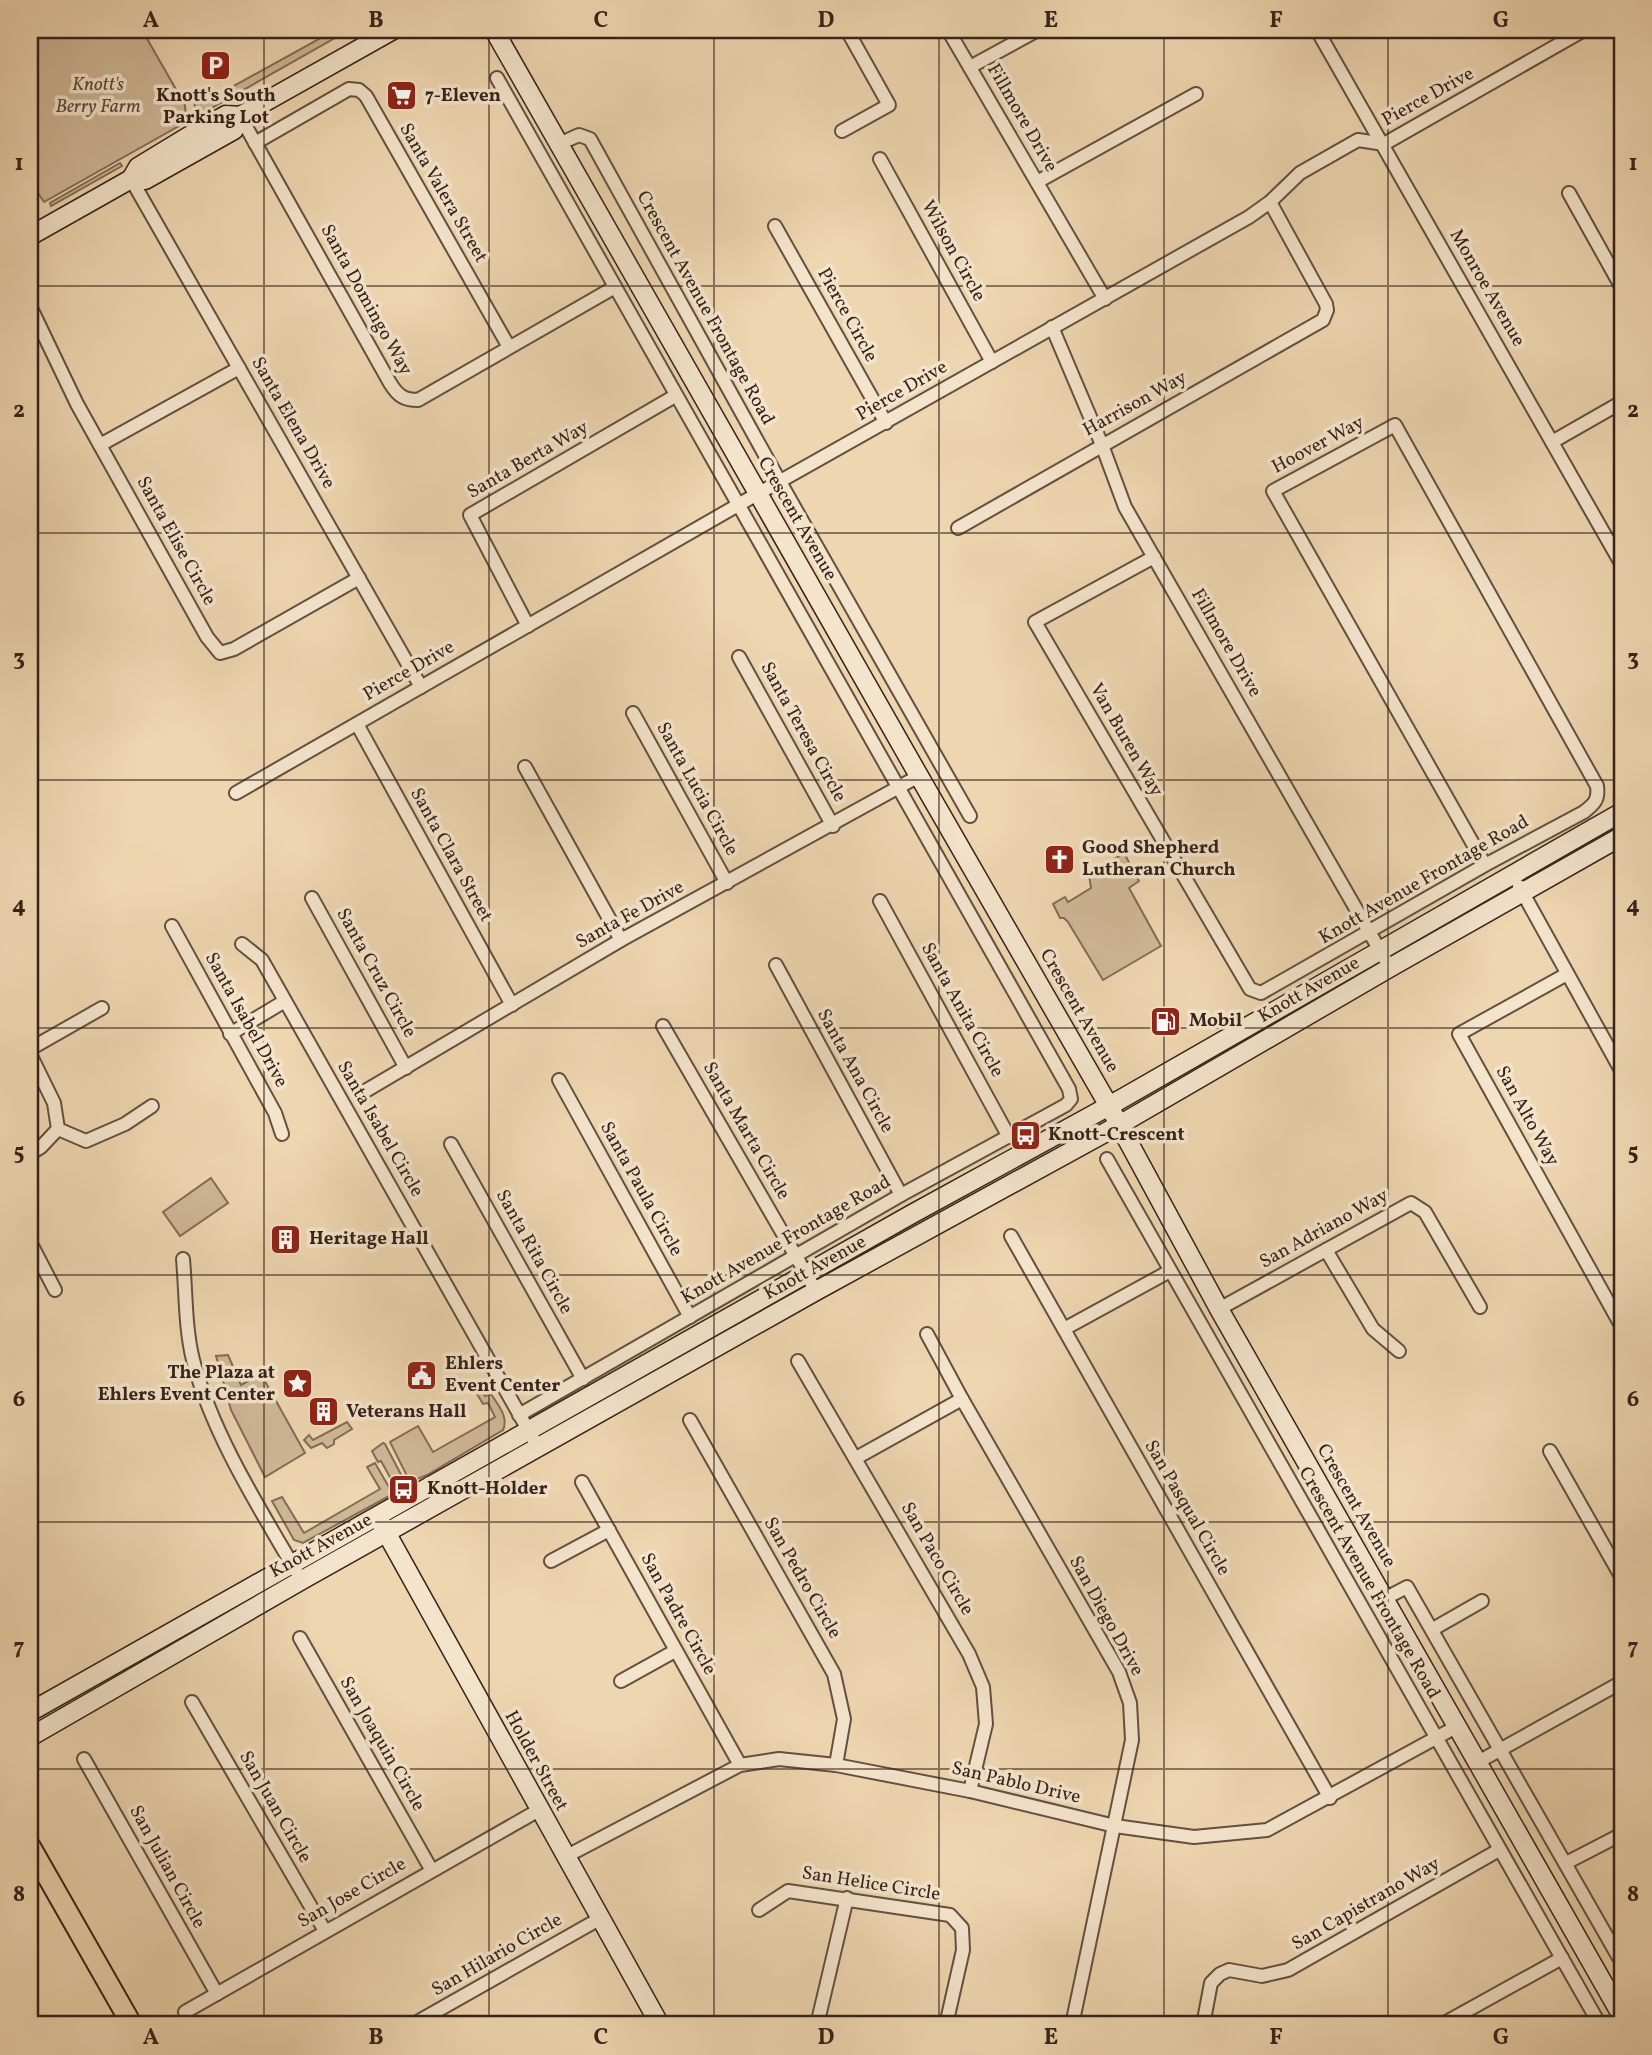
<svg xmlns="http://www.w3.org/2000/svg" width="1652" height="2055" font-family="Vollkorn,serif">
<rect width="100%" height="100%" fill="#eed6b0"/>
<filter id="stains"><feTurbulence type="fractalNoise" baseFrequency=".00286" numOctaves="4"/><feColorMatrix values="0 0 0 0 .2 0 0 0 0 .09 0 0 0 0 .02 0 0 0 .5 -.17"/></filter>
<radialGradient id="worn" r=".72"><stop offset=".6" stop-color="#630" stop-opacity="0"/><stop offset="1" stop-color="#630" stop-opacity=".3"/></radialGradient>
<g fill="#cfb796" stroke="#826c58" stroke-width="2">
<path d="M30,30h112l43,75 1,17 -142,80 -8,-12 -6,3z"/>
<path d="M335,30h14l-155,88 1,-19 8,4z"/>
<path d="M120,163l2,3 -71,40 -1,-3z"/>
<path d="M1124,853l15,28 -10,7 32,58 -58,34 -35,-58 -4,-4h-4l-7,-14 12,-7 3,5 23,-14 -2,-13z"/>
<path d="M211,1178l17,25 -48,33 -17,-24z"/>
<path d="M228,1355l13,30 20,-11 44,79 -40,24 -34,-67 -15,-54z"/>
<path d="M479,1386l6,10 6,-2c7,11 18,23 12,36l-76,45 -17,7 -20,-40 28,-16 15,26 62,-35 -7,-14 -5,1 -9,-15z"/>
<path d="M347,1422l5,7 -18,11v4l-7,4 -5,-5 -11,5 -7,-8 5,-5 4,5z"/>
<path d="M383,1443l2,1 22,42 -3,1 -4,-7 -9,-1 -10,-18 -3,1 -6,-11z"/>
<path d="M375,1463l18,31 -90,49 -9,-3 -22,-39 10,-4 22,36 76,-44 -13,-22z"/>
</g>
<g fill="none" stroke-linecap="round" stroke-linejoin="round">
<defs>
<g id="street">
<path d="M948,30l157,269"/>
<path d="M1317,30l305,535"/>
<path d="M970,67l68,-37"/>
<path d="M497,78l572,1011 2,10 -5,6 -165,90 -382,220"/>
<path d="M240,116l150,267c8,13 14,17 28,17l197,-113"/>
<path d="M842,131l47,-26 -42,-75"/>
<path d="M255,143l94,-54 10,1 7,6 143,251"/>
<path d="M559,144l20,-9 11,4 190,343 190,334"/>
<path d="M880,159l112,203"/>
<path d="M131,179l290,508"/>
<path d="M1037,182l159,-88"/>
<path d="M1569,193l53,95"/>
<path d="M775,226l111,197"/>
<path d="M30,306l47,98 130,233 13,16 14,-4 125,-71"/>
<path d="M1052,327l50,118 23,62 265,461"/>
<path d="M1552,442l70,-40"/>
<path d="M100,445l139,-77"/>
<path d="M958,528l365,-208 4,-10 -1,-6 -56,-102"/>
<path d="M1154,557l-119,65 215,367 11,4 224,-128 99,-53c10,-8 15,-12 13,-26l-202,-361 -122,66 212,374"/>
<path d="M528,626l-58,-111 205,-119"/>
<path d="M739,657l94,169"/>
<path d="M633,713l94,170"/>
<path d="M357,724l155,281"/>
<path d="M525,767l96,173"/>
<path d="M236,793l523,-300 490,-276 21,-15 30,-29 58,-33 26,4 200,-114"/>
<path d="M1519,886l103,186"/>
<path d="M312,898l94,170"/>
<path d="M880,901l129,236"/>
<path d="M172,926l103,187 7,21"/>
<path d="M242,944l20,16 277,489"/>
<path d="M776,965l125,230"/>
<path d="M1567,974l-108,60 163,293"/>
<path d="M663,1026l153,265"/>
<path d="M230,1034l55,-33"/>
<path d="M30,1049l72,-41"/>
<path d="M30,1054l24,49 4,26"/>
<path d="M559,1080l131,237"/>
<path d="M362,1093l259,-153 298,-164"/>
<path d="M451,1144l132,235"/>
<path d="M30,1154l11,-7 17,-18 28,12 39,-17 27,-18"/>
<path d="M1107,1159l493,866"/>
<path d="M1011,1236l319,562"/>
<path d="M30,1242l25,48"/>
<path d="M1326,1250l47,79 26,22"/>
<path d="M183,1259c3,33 2,69 10,101 19,73 65,146 103,211"/>
<path d="M1219,1309l192,-106 14,9 55,95"/>
<path d="M1064,1329l106,-58"/>
<path d="M927,1334l35,65 157,273 11,31 2,37 -60,285"/>
<path d="M798,1361l171,293 14,33 3,37 -16,67"/>
<path d="M690,1420l144,254 10,45 -8,46"/>
<path d="M1550,1451l72,127"/>
<path d="M856,1458l106,-59"/>
<path d="M582,1482l158,283"/>
<path d="M551,1561l58,-31"/>
<path d="M1384,1599l23,-12 215,376"/>
<path d="M1433,1629l49,-28"/>
<path d="M300,1638l131,231"/>
<path d="M621,1681l54,-30"/>
<path d="M192,1702l133,229"/>
<path d="M84,1759l133,235"/>
<path d="M1478,1762l144,-80"/>
<path d="M565,1857l175,-92 39,-6 57,6 134,26 145,35 79,11 73,-7 189,-103"/>
<path d="M1566,1863l56,-29"/>
<path d="M759,1910l29,-19 162,24 12,13 1,22 -17,75"/>
<path d="M185,2012l354,-202"/>
<path d="M412,2025l189,-107"/>
<path d="M817,2025l30,-127"/>
<path d="M1203,2025l8,-42 9,-9 9,-4 33,6 26,-6 211,-120"/>
<path d="M1441,2025l121,-67"/>
</g>
<g id="secondary">
<path d="M494,30l425,746 190,330 110,203 403,707"/>
<path d="M131,179l14,1 89,-50 6,-14"/>
<path d="M30,236l101,-57 7,-12 51,-31 37,-21 14,1 153,-86"/>
<path d="M382,1525l278,500"/>
<path d="M30,1712l882,-498 197,-108 513,-294"/>
<path d="M30,1737l272,-157 514,-289 303,-166 272,-158 231,-131"/>
</g>
<path id="primary" d="M30,1846l102,179"/>
</defs>
<use href="#street" stroke="#644f40" stroke-width="16"/>
<use href="#secondary" stroke="#36221a" stroke-width="21"/>
<use href="#primary" stroke="#36221a" stroke-width="23"/>
<use href="#street" stroke="#f4e4cc" stroke-width="12"/>
<use href="#secondary" stroke="#f4e4cc" stroke-width="18"/>
<use href="#primary" stroke="#eed6b0" stroke-width="19"/>
</g>
<path fill="none" stroke="#36221a" stroke-width="2" stroke-opacity="0.55" d="M264,30v1995M489,30v1995M714,30v1995M939,30v1995M1164,30v1995M1388,30v1995M30,286h1592M30,533h1592M30,780h1592M30,1028h1592M30,1275h1592M30,1522h1592M30,1769h1592"/>
<defs>
<symbol id="parking-square" viewBox="-11 -11 22 22"><rect x="-9" y="-9" width="18" height="18" rx="4" fill="#8f2418" stroke="#f4e4cc"/><path d="M-3.5-5.5H1a3.5 3.5 0 0 1 0 7H-1V5.5H-3.5ZM-1-3.4V-.6H.8a1.4 1.4 0 0 0 0-2.8Z" fill="#fff"/></symbol>
<symbol id="supermarket-square" viewBox="-11 -11 22 22"><rect x="-9" y="-9" width="18" height="18" rx="4" fill="#8f2418" stroke="#f4e4cc"/><path d="M-6-5.5h2.5l.6 2H6L4.5 2H-2.5L-4.4-4H-6ZM-1.5 3.2a1.3 1.3 0 1 0 .1 0ZM3 3.2a1.3 1.3 0 1 0 .1 0Z" fill="#fff"/></symbol>
<symbol id="church-square" viewBox="-11 -11 22 22"><rect x="-9" y="-9" width="18" height="18" rx="4" fill="#8f2418" stroke="#f4e4cc"/><path d="M-1.2-6h2.4v3.5h3.3v2.4h-3.3V6h-2.4V-.1h-3.3v-2.4h3.3Z" fill="#fff"/></symbol>
<symbol id="fuel-square" viewBox="-11 -11 22 22"><rect x="-9" y="-9" width="18" height="18" rx="4" fill="#8f2418" stroke="#f4e4cc"/><path d="M-5.5-6h7V0h2V4h1.3V-2.5L3-4.5l.8-.8L6-3V5H2.5V1h-1V6h-7ZM-4.2-4.7v3.2H.2V-4.7Z" fill="#fff"/></symbol>
<symbol id="bus-square" viewBox="-11 -11 22 22"><rect x="-9" y="-9" width="18" height="18" rx="4" fill="#8f2418" stroke="#f4e4cc"/><path d="M-5-6H5V4H4V6H2V4H-2V6H-4V4H-5ZM-3.5-4V0h7V-4ZM-3.5 1.2v1.5H-2V1.2ZM2 1.2v1.5H3.5V1.2Z" fill="#fff"/></symbol>
<symbol id="building-square" viewBox="-11 -11 22 22"><rect x="-9" y="-9" width="18" height="18" rx="4" fill="#8f2418" stroke="#f4e4cc"/><path d="M-4-6H4V6H1V3H-1V6H-4ZM-2.5-4.3h1.7v1.8h-1.7ZM.8-4.3h1.7v1.8H.8ZM-2.5-1h1.7V.8h-1.7ZM.8-1h1.7V.8H.8Z" fill="#fff"/></symbol>
<symbol id="civic-square" viewBox="-11 -11 22 22"><rect x="-9" y="-9" width="18" height="18" rx="4" fill="#8f2418" stroke="#f4e4cc"/><path d="M-.6-6.5H3V-4.5H.6V-3L4-1V1h2V6H-6V1h2V-1L-.6-3ZM-1.2 2.5V6h2.4V2.5Z" fill="#fff"/></symbol>
<symbol id="sight-square" viewBox="-11 -11 22 22"><rect x="-9" y="-9" width="18" height="18" rx="4" fill="#8f2418" stroke="#f4e4cc"/><path d="M0-6L1.8-2.2L6-1.7L2.9 1.2L3.7 5.4L0 3.3L-3.7 5.4L-2.9 1.2L-6-1.7L-1.8-2.2Z" fill="#fff"/></symbol>
</defs>
<g fill-rule="evenodd">
<use href="#parking-square" x="198" y="48" width="35" height="35"/>
<use href="#supermarket-square" x="384" y="78" width="35" height="35"/>
<use href="#church-square" x="1042" y="842" width="35" height="35"/>
<use href="#fuel-square" x="1148" y="1004" width="35" height="35"/>
<use href="#bus-square" x="1008" y="1118" width="35" height="35"/>
<use href="#building-square" x="268" y="1222" width="35" height="35"/>
<use href="#civic-square" x="404" y="1358" width="35" height="35"/>
<use href="#sight-square" x="280" y="1366" width="35" height="35"/>
<use href="#building-square" x="306" y="1394" width="35" height="35"/>
<use href="#bus-square" x="386" y="1472" width="35" height="35"/>
</g>
<g text-anchor="middle" dominant-baseline="central" stroke-width="7" stroke-linejoin="round" paint-order="stroke">
<g font-size="19" font-style="italic" fill="#5c4739" stroke="#f4e4cc">
<text x="98" y="85">Knott's<tspan x="98" dy="22">Berry Farm</tspan></text>
</g>
<g font-size="19" font-weight="bold" fill="#36221a" stroke="#f4e4cc" text-anchor="start">
<text x="216" y="96" text-anchor="middle">Knott's South<tspan x="216" dy="22">Parking Lot</tspan></text>
<text x="425" y="96">7-Eleven</text>
<text x="1082" y="848">Good Shepherd<tspan x="1082" dy="22">Lutheran Church</tspan></text>
<text x="1189" y="1021">Mobil</text>
<text x="1048" y="1135">Knott-Crescent</text>
<text x="309" y="1239">Heritage Hall</text>
<text x="445" y="1364">Ehlers<tspan x="445" dy="22">Event Center</tspan></text>
<text x="275" y="1373" text-anchor="end">The Plaza at<tspan x="275" dy="22">Ehlers Event Center</tspan></text>
<text x="346" y="1412">Veterans Hall</text>
<text x="427" y="1489">Knott-Holder</text>
</g>
<g font-size="19" fill="#36221a" stroke="#f4e4cc">
<text transform="translate(1428 97) rotate(-29)">Pierce Drive</text>
<text transform="translate(1022 118) rotate(60)">Fillmore Drive</text>
<text transform="translate(443 193) rotate(60)">Santa Valera Street</text>
<text transform="translate(953 251) rotate(61)">Wilson Circle</text>
<text transform="translate(1487 288) rotate(60)">Monroe Avenue</text>
<text transform="translate(366 300) rotate(61)">Santa Domingo Way</text>
<text transform="translate(705 308) rotate(61)">Crescent Avenue Frontage Road</text>
<text transform="translate(847 315) rotate(61)">Pierce Circle</text>
<text transform="translate(902 391) rotate(-30)">Pierce Drive</text>
<text transform="translate(1135 404) rotate(-29)">Harrison Way</text>
<text transform="translate(293 423) rotate(60)">Santa Elena Drive</text>
<text transform="translate(1318 445) rotate(-28)">Hoover Way</text>
<text transform="translate(528 460) rotate(-30)">Santa Berta Way</text>
<text transform="translate(797 519) rotate(60)">Crescent Avenue</text>
<text transform="translate(176 541) rotate(61)">Santa Elise Circle</text>
<text transform="translate(1226 643) rotate(60)">Fillmore Drive</text>
<text transform="translate(409 671) rotate(-30)">Pierce Drive</text>
<text transform="translate(803 732) rotate(61)">Santa Teresa Circle</text>
<text transform="translate(1126 740) rotate(60)">Van Buren Way</text>
<text transform="translate(697 789) rotate(61)">Santa Lucia Circle</text>
<text transform="translate(451 855) rotate(61)">Santa Clara Street</text>
<text transform="translate(1424 880) rotate(-30)">Knott Avenue Frontage Road</text>
<text transform="translate(630 915) rotate(-29)">Santa Fe Drive</text>
<text transform="translate(376 973) rotate(61)">Santa Cruz Circle</text>
<text transform="translate(1309 990) rotate(-30)">Knott Avenue</text>
<text transform="translate(962 1010) rotate(61)">Santa Anita Circle</text>
<text transform="translate(1079 1011) rotate(60)">Crescent Avenue</text>
<text transform="translate(246 1020) rotate(61)">Santa Isabel Drive</text>
<text transform="translate(855 1071) rotate(61)">Santa Ana Circle</text>
<text transform="translate(1527 1116) rotate(61)">San Alto Way</text>
<text transform="translate(380 1129) rotate(60)">Santa Isabel Circle</text>
<text transform="translate(746 1131) rotate(60)">Santa Marta Circle</text>
<text transform="translate(641 1189) rotate(61)">Santa Paula Circle</text>
<text transform="translate(1324 1229) rotate(-29)">San Adriano Way</text>
<text transform="translate(786 1240) rotate(-30)">Knott Avenue Frontage Road</text>
<text transform="translate(534 1252) rotate(61)">Santa Rita Circle</text>
<text transform="translate(815 1268) rotate(-29)">Knott Avenue</text>
<text transform="translate(1356 1506) rotate(60)">Crescent Avenue</text>
<text transform="translate(1187 1508) rotate(60)">San Pasqual Circle</text>
<text transform="translate(321 1546) rotate(-29)">Knott Avenue</text>
<text transform="translate(937 1559) rotate(60)">San Paco Circle</text>
<text transform="translate(802 1578) rotate(60)">San Pedro Circle</text>
<text transform="translate(1369 1583) rotate(60)">Crescent Avenue Frontage Road</text>
<text transform="translate(678 1614) rotate(61)">San Padre Circle</text>
<text transform="translate(1106 1616) rotate(61)">San Diego Drive</text>
<text transform="translate(382 1744) rotate(60)">San Joaquin Circle</text>
<text transform="translate(536 1761) rotate(61)">Holder Street</text>
<text transform="translate(1016 1783) rotate(13)">San Pablo Drive</text>
<text transform="translate(275 1807) rotate(60)">San Juan Circle</text>
<text transform="translate(167 1867) rotate(61)">San Julian Circle</text>
<text transform="translate(871 1884) rotate(9)">San Helice Circle</text>
<text transform="translate(352 1893) rotate(-30)">San Jose Circle</text>
<text transform="translate(1366 1904) rotate(-30)">San Capistrano Way</text>
<text transform="translate(497 1955) rotate(-30)">San Hilario Circle</text>
</g>
</g>
<rect width="1652" height="2055" fill="none" stroke="#eed6b0" stroke-width="77"/>
<rect x="38" y="38" width="1576" height="1978" fill="none" stroke="#36221a" stroke-width="2.5"/>
<g font-size="23" text-anchor="middle" font-weight="bold" fill="#36221a">
<text x="151" y="27">A</text>
<text x="376" y="27">B</text>
<text x="601" y="27">C</text>
<text x="826" y="27">D</text>
<text x="1051" y="27">E</text>
<text x="1276" y="27">F</text>
<text x="1501" y="27">G</text>
<text x="19" y="170">1</text>
<text x="1633" y="170">1</text>
<text x="19" y="417">2</text>
<text x="1633" y="417">2</text>
<text x="19" y="665">3</text>
<text x="1633" y="665">3</text>
<text x="19" y="912">4</text>
<text x="1633" y="912">4</text>
<text x="19" y="1159">5</text>
<text x="1633" y="1159">5</text>
<text x="19" y="1406">6</text>
<text x="1633" y="1406">6</text>
<text x="19" y="1654">7</text>
<text x="1633" y="1654">7</text>
<text x="19" y="1901">8</text>
<text x="1633" y="1901">8</text>
<text x="151" y="2044">A</text>
<text x="376" y="2044">B</text>
<text x="601" y="2044">C</text>
<text x="826" y="2044">D</text>
<text x="1051" y="2044">E</text>
<text x="1276" y="2044">F</text>
<text x="1501" y="2044">G</text>
</g>
<rect width="100%" height="100%" filter="url(#stains)"/>
<rect width="100%" height="100%" fill="url(#worn)"/>
</svg>
